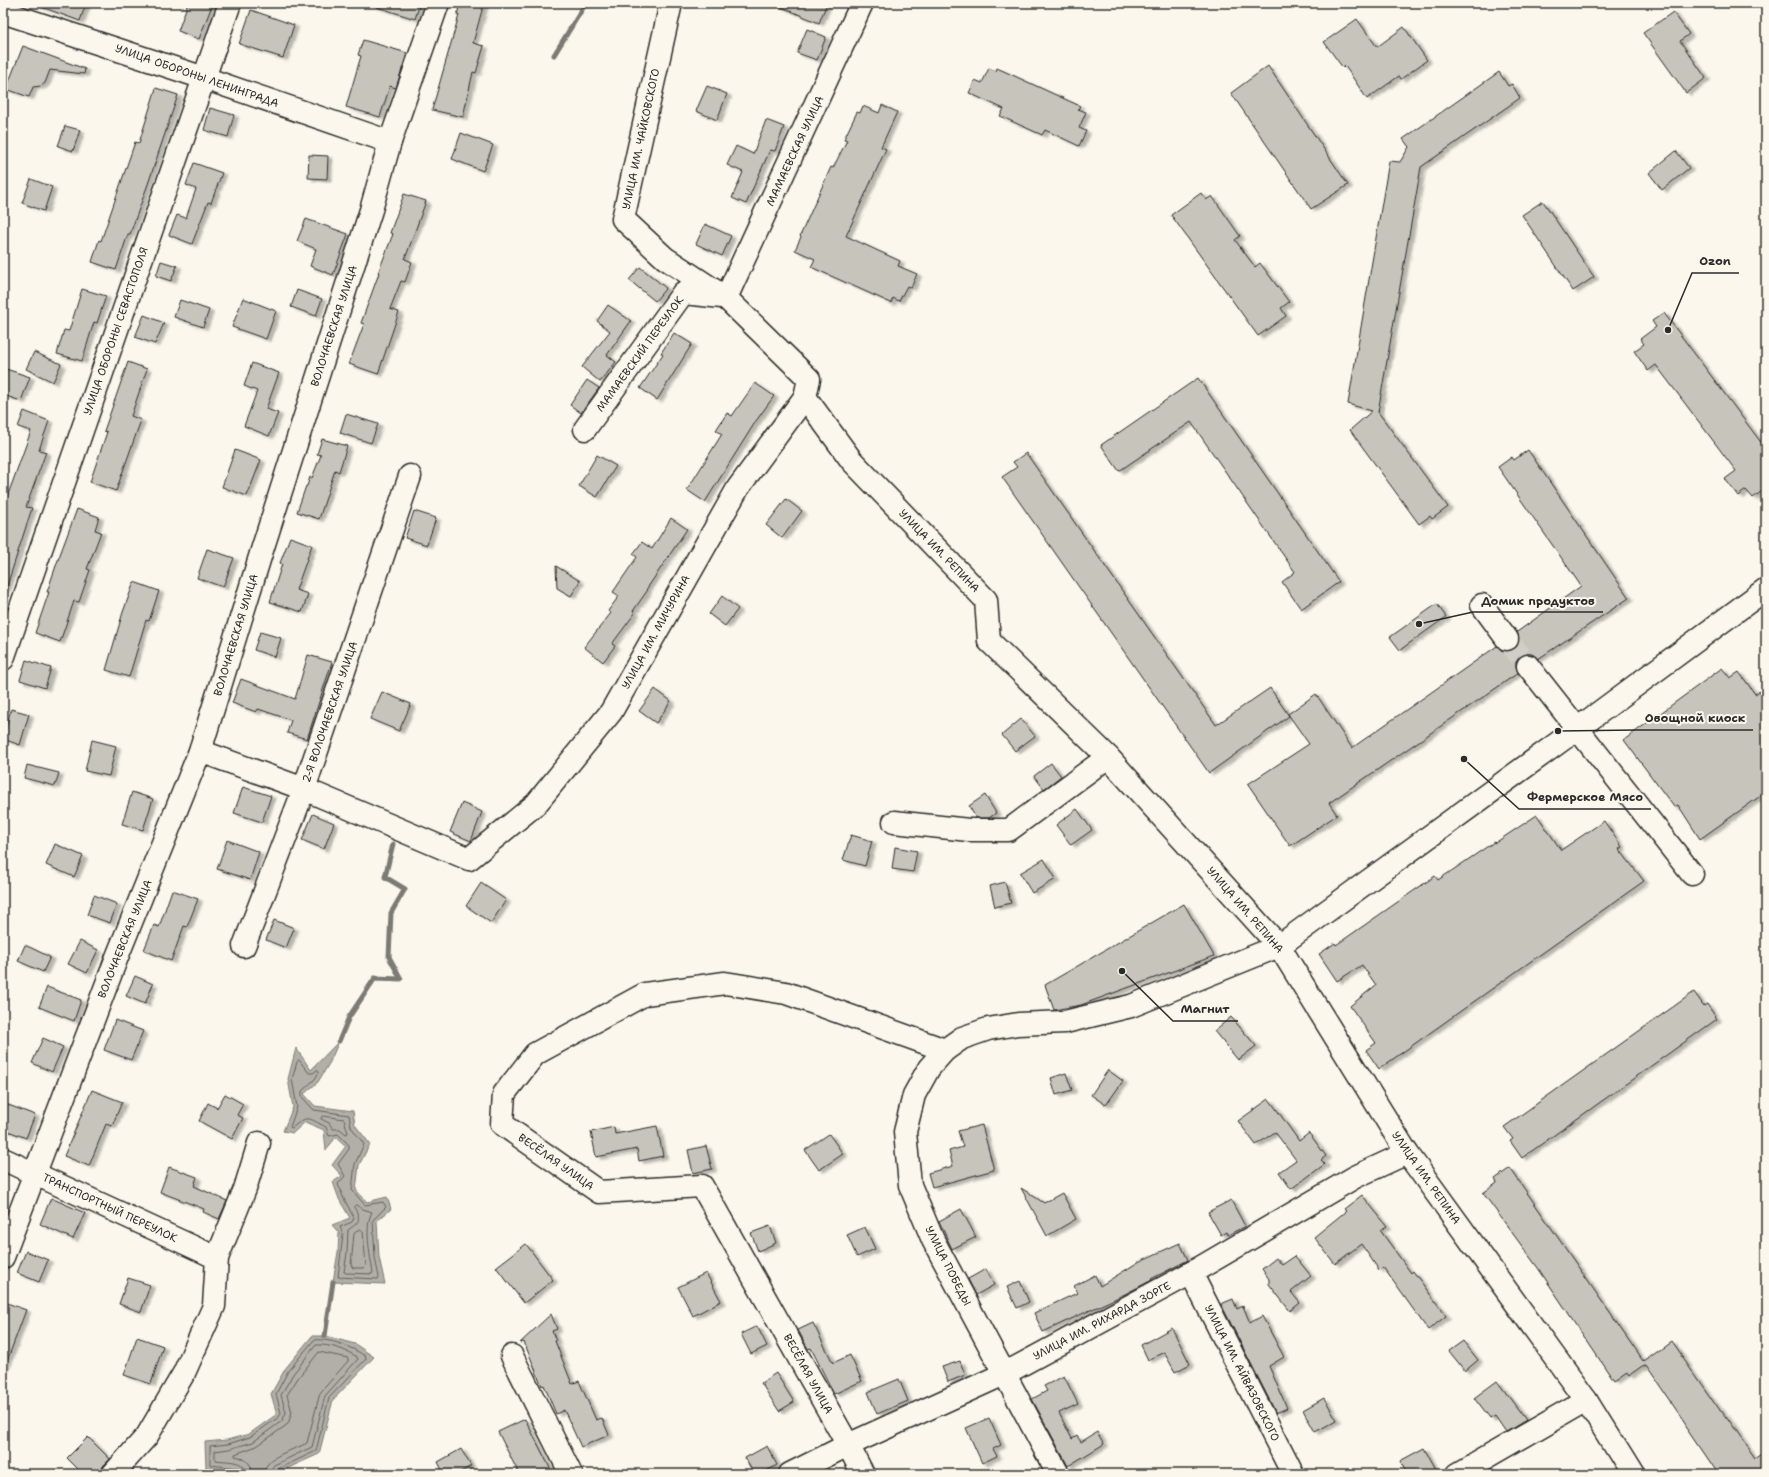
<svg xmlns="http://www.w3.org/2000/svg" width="1769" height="1477" font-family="'Shantell Sans',sans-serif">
<defs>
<filter id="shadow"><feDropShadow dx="4.5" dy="2.5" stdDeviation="1" flood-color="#0004"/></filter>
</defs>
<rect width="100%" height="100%" fill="#fbf7ec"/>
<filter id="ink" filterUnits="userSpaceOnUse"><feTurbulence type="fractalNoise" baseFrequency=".025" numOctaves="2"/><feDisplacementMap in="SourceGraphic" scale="8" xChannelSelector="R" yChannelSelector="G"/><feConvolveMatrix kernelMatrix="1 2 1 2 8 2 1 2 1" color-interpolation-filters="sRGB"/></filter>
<g filter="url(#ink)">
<g fill="#b1afa7" stroke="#7b7a75">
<path d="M339,1041l-9,21 -12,20 -14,12 11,12 38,5 2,14 15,19 -11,21 -3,25 11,12 20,-5 4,12 -14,12 2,36 6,27 -52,-2 5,-30 1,-19 -7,-8 18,-7 -11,-19 -6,-17 9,-6 -10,-11 14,-19 -10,-9 -10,13 -2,-20 -19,-8 -12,11 -10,-2 10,-24 -5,-28 8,-31 15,22z"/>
<path d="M312,1336h13l30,8 19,13 -41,43 -14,54 -44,20h-21l-48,-6 -1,-26 22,-2 22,-6 28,-20 -6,-20 14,-25z"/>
</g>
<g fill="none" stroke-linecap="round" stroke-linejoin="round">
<g stroke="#61605d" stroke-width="1">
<path d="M299,1060l10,13h4l4,-3 2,2 -4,7 -13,12v6l12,13 35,5 2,12 13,17 -9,20 -3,26 13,15 18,-3 3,5 -13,13 2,38 4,19 -1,2 -40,-2 5,-43 -3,-7 12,-5 2,-4 -11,-21 -5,-13 7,-8 -7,-12 11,-15v-4l-11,-11 -9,2 -3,-9c-18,-9 -18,-13 -34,1l-2,-1 7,-20 -5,-28 5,-17z"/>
<path d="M323,1116l21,3 4,14 -2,1 -6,-5h-7l-4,-6 -8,-4z"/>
<path d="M356,1205l7,4 9,3c-8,14 -2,44 1,60l-1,2 -26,-1 -2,-1 3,-19 1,-23c11,-8 14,-9 6,-23z"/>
<path d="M360,1229l3,2 3,35 -2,2h-11l-2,-3 3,-31z"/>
<path d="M242,1474l-1,-4 -3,-2 -28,-3v-19l18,-2 22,-7 29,-20 2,-4 -5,-19 12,-23 26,-31c16,-2 38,7 51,16l1,3 -37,39 -13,53 -38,18 -3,5"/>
<path d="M247,1474c-1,-15 -21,-12 -32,-14v-9l14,-2 24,-7 29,-21 4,-8 -5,-18 12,-21 23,-29c13,-1 31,5 41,12l1,2 -33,37 -13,51 -38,18 -3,4 -1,5"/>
<path d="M253,1474c-1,-11 -8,-16 -18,-18v-2l22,-8 31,-22 4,-12 -5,-17 11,-17 21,-26 29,6v3l-28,32 -13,50c-14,8 -42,12 -43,31"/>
</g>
<g stroke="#7b7a75" stroke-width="5">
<path d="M554,55l32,-52"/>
<path d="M339,1041l10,-24 26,-39 26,1 -12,-22 2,-44 14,-24 -20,-12 8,-33"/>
<path d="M325,1336l8,-54"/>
</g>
</g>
<g fill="#c7c4bc" stroke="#2b2b2b" filter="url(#shadow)">
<path d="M37,3h49l-6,18 -44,-16z"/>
<path d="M188,3h25l-14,36 -21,-8z"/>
<path d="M374,3h46l-5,16 -41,-13z"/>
<path d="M460,3h24l-11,40 11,3 -8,27 -3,-1 -10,45 -31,-7 27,-95h-2z"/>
<path d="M772,3h55l-8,20z"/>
<path d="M251,10l43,15 -11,33 -44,-14z"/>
<path d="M1673,12l16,22 -9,7 26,37 -20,15 -43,-60z"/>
<path d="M1357,19l20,28 27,-20 23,33 -26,19 -2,-3 -32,23 -22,-33 -2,2 -19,-26z"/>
<path d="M807,29l19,8 -9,23 -20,-7z"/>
<path d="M363,40l44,13 -11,35 -6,-2 -10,31 -34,-10 15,-51 -3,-1z"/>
<path d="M23,46l62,23 -1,5 -34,-4 -5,13 -4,3 -8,1 -4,10 -23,-8z"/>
<path d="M1268,66l80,119 -37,24 -80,-116z"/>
<path d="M989,68l7,3 1,-3 83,38 -2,3 8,3 -7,16 7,3 -7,15 -34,-16 -3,5 -42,-19 4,-7 -35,-16 6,-13 7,3z"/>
<path d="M1499,72l9,14 4,-2 8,14 -99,69 -43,245 70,95 -16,12 -2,-3 -11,8 -69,-94 22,-19 -24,-7 41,-243 11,1 9,-15 -6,-8z"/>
<path d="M707,86l20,8 -10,26 -21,-9z"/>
<path d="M156,88l22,7 -30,89 -18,50h-2l-12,36 -24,-8 7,-22 2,1 34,-99 4,1z"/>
<path d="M882,105l15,7 -16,35 5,2 -40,87 54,25 -2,5 19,8 -6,14 -4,-2 -8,15 -6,-3 -2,5 -80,-36 4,-8 -20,-9 6,-13 -1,-1 31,-69 2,1 14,-28 -3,-1 13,-27 3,1 3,-7 16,7z"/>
<path d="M210,108l24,7 -6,22 -24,-7z"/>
<path d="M766,120l18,7 -9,24 -5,-1 -24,54 -14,-6 11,-26 -16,-7 9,-19 17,8z"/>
<path d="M65,126l15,4 -7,21 -15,-5z"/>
<path d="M461,133l32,12 -10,26 -31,-12z"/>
<path d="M1676,151l13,17 -27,22 -13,-17z"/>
<path d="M309,155l19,1 -1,23 -19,-1z"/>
<path d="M194,163l28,10 -11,30 -3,-1 -16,42 -23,-9 8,-20 9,3 10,-29 -10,-4z"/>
<path d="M31,179l21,8 -8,24 -22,-8z"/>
<path d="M1201,193l5,7 6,-4 28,40 -5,4 20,27 5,-4 29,39 -8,6 5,8 -28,20 -87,-121z"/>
<path d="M404,194l22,7 -21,58 7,3 -7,20 -4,-1 -11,28 9,3 -21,62 -29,-10 15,-40 -3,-1 18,-50h-1l15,-39 -3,-1z"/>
<path d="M1543,201l51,76 -21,14 -51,-76z"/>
<path d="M306,219l42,15 -15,41 -23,-9 6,-17 -19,-8z"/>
<path d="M705,224l26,12 -9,20 -26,-12z"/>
<path d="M161,261l16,5 -6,15 -15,-5z"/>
<path d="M640,267l26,21 -11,13 -26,-21z"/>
<path d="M82,289l24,7 -9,27 -3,-1 -12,39 -25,-7 7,-24 5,1z"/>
<path d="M297,290l25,9 -6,17 -25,-9z"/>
<path d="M243,298l33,13 -10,28 -34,-12z"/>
<path d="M180,300l29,10 -6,17 -29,-10z"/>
<path d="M608,305l23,16 -24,34 9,7 -16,20 -18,-15 28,-36 -13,-10z"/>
<path d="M1664,313l102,136v39l-13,10 -7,-8 -8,6 -13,-17 11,-8 -80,-106 -8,6 -14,-20 10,-7 -4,-5 16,-12 -4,-6z"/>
<path d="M144,315l20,8 -9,21 -20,-7z"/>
<path d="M674,333l18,11 -35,56 -17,-12 23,-34 -2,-1z"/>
<path d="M34,352l27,12 -8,18 -27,-13z"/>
<path d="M128,362l19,7 -16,47 10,4 -25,71 -26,-9 17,-50 -3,-1z"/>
<path d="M252,363l27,10 -13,36 12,4 -9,23 -25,-10 13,-35 -13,-5z"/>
<path d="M6,369l24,8 -9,24 -18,-6v-17z"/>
<path d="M1198,378l141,204 -38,27 -19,-27 13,-10 -104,-150 -72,49 -18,-26z"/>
<path d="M587,380l12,8 -18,25 -11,-8z"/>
<path d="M755,383l19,13 -18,25 -51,81 -18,-12 35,-56 -6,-4 11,-17 5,3z"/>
<path d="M24,411l25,10 -10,29 7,2 -20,55 6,1 -26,81 -3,-1v-89l3,1 25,-69 -13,-4z"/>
<path d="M346,414l32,10 -7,19 -31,-10z"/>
<path d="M322,439l25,7 -8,26 -4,-2 -16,49 -22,-7 9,-26h1l3,-9 2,1 9,-23 -4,-1z"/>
<path d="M235,450l26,10 -14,36 -25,-9z"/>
<path d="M1528,450l101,148 -91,61 -6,-5h-5l-6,2 -5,6v5l2,6 -189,130 8,12 -47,31 -42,-62 61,-40 -21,-30 28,-20 36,54 145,-102 5,5h6l6,-2 5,-5v-6l-2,-6 64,-46 -83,-119 14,-10 2,3z"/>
<path d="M1026,453l190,272 54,-37 19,28 -80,57 -207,-296 15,-10 -4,-5z"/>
<path d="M597,455l19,11 -19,31 -18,-11z"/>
<path d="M786,499l16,12 -20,27 -16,-13z"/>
<path d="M77,509l22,8 -4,13 6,2 -14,37 3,1 -11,32 -5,-1 -14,41 -25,-9 14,-41h-2l11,-32z"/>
<path d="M414,511l22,7 -9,27 -22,-7z"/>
<path d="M671,518l16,11 -41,61 1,1 -14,20 2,2 -23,31 3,2 -12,16 -19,-15 27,-34 -3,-2 11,-15 -6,-4 24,-35 -4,-3 9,-12 10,7z"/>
<path d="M290,537l22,8 -16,45 12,4 -6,18 -32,-10 12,-38 -2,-1z"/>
<path d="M207,549l27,9 -11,29 -26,-9z"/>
<path d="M556,566l24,15 -9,15 -14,-8z"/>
<path d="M134,582l25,9 -10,30 -3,-1 -17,57 -23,-7 17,-58z"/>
<path d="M722,596l16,13 -13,17 -16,-12z"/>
<path d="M1437,604l9,13 -46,33 -10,-13z"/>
<path d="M260,632l21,6 -6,19 -21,-7z"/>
<path d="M308,655l24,7 -25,77 -20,-6 4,-13 -33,-11 -2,3 -24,-9 9,-24 54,20z"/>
<path d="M26,660l25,8 -6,20 -25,-8z"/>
<path d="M1722,668l8,10 9,-6 16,22 11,-7v105l-66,47 -22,-34 -4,2 -50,-67z"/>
<path d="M655,689l16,12 -15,22 -17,-12z"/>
<path d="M382,692l29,12 -12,27 -29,-12z"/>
<path d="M11,709l18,5 -9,31 -17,-6z"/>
<path d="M1021,719l14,17 -20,15 -13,-16z"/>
<path d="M92,740l24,6 -7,30 -24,-5z"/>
<path d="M1051,763l10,13 -17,13 -10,-13z"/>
<path d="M27,765l32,8 -4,13 -31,-8z"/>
<path d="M243,787l28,9 -9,26 -28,-9z"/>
<path d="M132,792l21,7 -10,31 -21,-6z"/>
<path d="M985,795l11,18 -7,5h-13l-7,-12z"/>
<path d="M462,803l20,9 -11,29 -21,-9z"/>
<path d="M1077,809l15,21 -21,15 -15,-20z"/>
<path d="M313,814l21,9 -10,26 -22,-9z"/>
<path d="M1537,815l24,35 43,-29 18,26 -3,2 25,32 -265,188 -13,-19 10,-7 -26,-37 26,-21 -14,-20 -25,16 -18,-27 16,-11 1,2 99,-69 3,4 56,-38 1,1z"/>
<path d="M851,835l21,6 -7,25 -22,-6z"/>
<path d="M227,840l32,12 -9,28 -33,-11z"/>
<path d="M55,844l28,12 -9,21 -28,-12z"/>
<path d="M895,847l22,4 -4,21 -21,-3z"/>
<path d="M1044,859l12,20 -24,14 -12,-20z"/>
<path d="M1005,882l6,21 -16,4 -5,-21z"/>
<path d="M481,883l25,17 -15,23 -25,-17z"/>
<path d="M172,890l26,9 -11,28 -3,-1 -13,35 -27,-11 10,-25 5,2z"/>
<path d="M94,895l23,9 -7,19 -23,-8z"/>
<path d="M1184,904l30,52 -133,49 -27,5 -9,-25z"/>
<path d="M274,920l20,8 -8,20 -20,-8z"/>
<path d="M80,941l18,9 -11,23 -19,-9z"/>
<path d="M25,945l25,12 -7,15 -25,-11z"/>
<path d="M135,976l18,8 -8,20 -19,-8z"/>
<path d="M47,987l34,13 -7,21 -35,-14z"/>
<path d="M1694,992l10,14 3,-2 10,15 -195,139 -12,-17 3,-2 -9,-12z"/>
<path d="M1231,1017l25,29 -18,14 -24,-29z"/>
<path d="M115,1020l28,11 -12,29 -27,-10z"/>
<path d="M43,1038l20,9 -11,25 -20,-9z"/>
<path d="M1108,1070l15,11 -17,24 -15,-10z"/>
<path d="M1066,1073l6,17 -16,5 -5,-17z"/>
<path d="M92,1090l30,12 -10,24 -6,-2 -17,42 -25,-10z"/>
<path d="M225,1094l18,10 -6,11 6,3 -11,21 -33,-18 9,-18 9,5z"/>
<path d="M1269,1099l30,42 10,-8 17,23 -5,4 4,4 -34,25 -12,-17 17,-12 -21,-28 -19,13 -18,-24z"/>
<path d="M3,1103l32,12 -9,23 -23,-9z"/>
<path d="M982,1125l12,45 -62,17 -4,-14 25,-7 -4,-15 14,-4 -5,-16z"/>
<path d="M657,1126l6,30 -24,5 -2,-12 -41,8 -5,-25 23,-5 1,7z"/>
<path d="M829,1134l14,20 -24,16 -14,-20z"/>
<path d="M706,1146l6,23 -19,4 -5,-23z"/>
<path d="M169,1167l28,10 -3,9 33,15 -8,18 -16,-7 1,-3 -44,-17z"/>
<path d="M1510,1168l133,193 28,-20 83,119 12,-9v23h-46l-75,-110 -17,12 -2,-3 -12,8 -76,-113 -55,-75 14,-10 -2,-4z"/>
<path d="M1021,1188l23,15 18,-10 14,26 -29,17z"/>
<path d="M1362,1195l25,31 -7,4 31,43 2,-2 33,45 -18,14 -45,-63 -4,3 -18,-26 -26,20 -21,-27 32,-26 -2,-2z"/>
<path d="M51,1198l34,15 -12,26 -33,-15z"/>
<path d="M1231,1200l14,26 -17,9 -2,-3 -5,3 -13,-23z"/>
<path d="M961,1209l15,28 -24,12 -13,-28z"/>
<path d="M770,1226l6,17 -18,8 -7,-18z"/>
<path d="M865,1227l10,22 -18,8 -10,-22z"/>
<path d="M1180,1243l8,17 -37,19 1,1 -27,14 -82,38 -9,-19 43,-20 -3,-7 21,-11 5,11 40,-25z"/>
<path d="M526,1244l27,36 -29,23 -28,-36z"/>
<path d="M26,1251l22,9 -9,22 -22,-9z"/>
<path d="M1295,1256l16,20 -20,16 9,11 -10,8 -21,-27v-5l-7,-10 14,-11 6,7z"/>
<path d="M986,1269l8,16 -18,10 -8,-16z"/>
<path d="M706,1273l15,28 -28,15 -15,-29z"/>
<path d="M128,1278l22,7 -9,27 -22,-8z"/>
<path d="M1020,1281l9,21 -12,6 -10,-21z"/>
<path d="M1233,1299l4,10 6,-3 7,17 12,-7 22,41 -15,9 18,42 -11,5 -55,-109z"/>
<path d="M7,1303l19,7 -22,59 -1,-55z"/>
<path d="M551,1314l6,15 -5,2 4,10h-1l17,43 7,-3 17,39 6,-2 7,17 -28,12 -17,-37 -8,4 -12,-29 -2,1 -18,-44 -4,1z"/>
<path d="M813,1323l20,40 17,-8 12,26 -28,13 -23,-46 -3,1 -10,-19z"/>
<path d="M757,1326l10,20 -16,8 -10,-20z"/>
<path d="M1172,1328l18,36 -15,8 -11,-20 -16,8 -7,-15z"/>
<path d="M137,1337l26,9 -12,38 -27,-9z"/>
<path d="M1463,1341l15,19 -13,11 -16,-20z"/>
<path d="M960,1361l5,14 -17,7 -6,-15z"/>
<path d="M776,1373l18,29 -15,9 -18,-28z"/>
<path d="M1064,1376l14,28 -19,9 13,26 5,-3 4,6 16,-10 7,12 -36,22 -36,-67 15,-8 -3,-5z"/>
<path d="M899,1379l9,22 -31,13 -9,-22z"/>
<path d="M1497,1381l29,39 -20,12 -11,-16 -5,3 -16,-21z"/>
<path d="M1324,1398l13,22 -22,12 -12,-22z"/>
<path d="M989,1418l12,27 -8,4 4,7 -15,7 -16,-35z"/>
<path d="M525,1419l28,55h-34l-21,-42z"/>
<path d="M88,1437l22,22 -7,7 -2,8h-18l-16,-16z"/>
<path d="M767,1446l10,19 -16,9h-7l-9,-16z"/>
<path d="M1424,1448l14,26h-31l-7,-13z"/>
<path d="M461,1449l10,17 -14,8h-13l-6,-12z"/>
</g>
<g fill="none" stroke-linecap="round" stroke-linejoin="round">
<path stroke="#d1cec5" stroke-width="22" stroke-dasharray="22 11" stroke-linecap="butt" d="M1507,639l21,27"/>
<defs>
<g id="minor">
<path d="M3,12l201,66 186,64"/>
<path d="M726,298l136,-295"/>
<path d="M805,397l47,64 134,139 3,41 119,116 171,189 128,207 179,247 46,74"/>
<path d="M585,429l98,-136 39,4"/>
<path d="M1482,605l25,34"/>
<path d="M3,659l227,-656"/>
<path d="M1528,666l164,208"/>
<path d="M200,751l104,38 165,70 67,-55 75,-92 127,-224 67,-91 4,-18 -83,-81 -61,-40 -42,-39 48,-216"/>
<path d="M894,822l75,8h40l99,-73"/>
<path d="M244,946l60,-157 106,-313"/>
<path d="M3,1159l214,99"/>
<path d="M3,1257l114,-300 83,-206 63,-204 108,-337 19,-68 48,-139"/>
<path d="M1191,1273l102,201"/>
<path d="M512,1356l59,118"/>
<path d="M113,1474l34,-38 37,-63 30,-67 3,-48 28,-69 14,-46"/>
<path d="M790,1474l58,-29 156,-71 187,-101 164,-96 52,-24"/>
<path d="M863,1474l-15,-29 -146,-259 -103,6 -97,-68 2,-30 31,-40 110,-60 80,-11 61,10 159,57"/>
<path d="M1058,1474l-125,-234 -23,-55 -5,-53 9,-37 15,-27 16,-18 17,-12 26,-9 30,-5 47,-2 66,-16 148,-60 298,-217 189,-140"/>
<path d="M1458,1474l128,-74"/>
</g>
</defs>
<use href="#minor" stroke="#2b2b2b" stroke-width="25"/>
<use href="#minor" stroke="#fbf7ec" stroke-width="22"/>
</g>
</g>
<g text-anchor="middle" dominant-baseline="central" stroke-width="4" stroke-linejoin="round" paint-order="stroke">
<g font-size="11" fill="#2b2b2b" stroke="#fbf7ec">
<text transform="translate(197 76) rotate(19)">УЛИЦА ОБОРОНЫ ЛЕНИНГРАДА</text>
<text transform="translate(641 139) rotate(-78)">УЛИЦА ИМ. ЧАЙКОВСКОГО</text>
<text transform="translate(795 151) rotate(-65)">МАМАЕВСКАЯ УЛИЦА</text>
<text transform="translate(334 326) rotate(-72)">ВОЛОЧАЕВСКАЯ УЛИЦА</text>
<text transform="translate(116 331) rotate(-71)">УЛИЦА ОБОРОНЫ СЕВАСТОПОЛЯ</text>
<text transform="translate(640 354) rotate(-54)">МАМАЕВСКИЙ ПЕРЕУЛОК</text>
<text transform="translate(939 551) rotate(46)">УЛИЦА ИМ. РЕПИНА</text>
<text transform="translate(656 632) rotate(-61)">УЛИЦА ИМ. МИЧУРИНА</text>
<text transform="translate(236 635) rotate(-73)">ВОЛОЧАЕВСКАЯ УЛИЦА</text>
<text transform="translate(330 712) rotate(-71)">2-Я ВОЛОЧАЕВСКАЯ УЛИЦА</text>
<text transform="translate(1245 910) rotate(49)">УЛИЦА ИМ. РЕПИНА</text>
<text transform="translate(125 939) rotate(-68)">ВОЛОЧАЕВСКАЯ УЛИЦА</text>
<text transform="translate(556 1162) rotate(35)">ВЕСЁЛАЯ УЛИЦА</text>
<text transform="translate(1426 1178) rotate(55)">УЛИЦА ИМ. РЕПИНА</text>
<text transform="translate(110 1208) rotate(25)">ТРАНСПОРТНЫЙ ПЕРЕУЛОК</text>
<text transform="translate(948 1266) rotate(63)">УЛИЦА ПОБЕДЫ</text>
<text transform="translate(1102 1321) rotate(-28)">УЛИЦА ИМ. РИХАРДА ЗОРГЕ</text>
<text transform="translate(1242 1373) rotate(63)">УЛИЦА ИМ. АЙВАЗОВСКОГО</text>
<text transform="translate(808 1374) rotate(61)">ВЕСЁЛАЯ УЛИЦА</text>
</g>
</g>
<path fill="none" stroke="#2b2b2b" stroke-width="1.5" d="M1668 330L1692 273H1739M1419 624L1473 612H1603M1558 731L1636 730H1753M1464 759L1519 809H1651M1122 971L1173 1021H1238"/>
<g fill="#2b2b2b" stroke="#fbf7ec" stroke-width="1.5">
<circle cx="1668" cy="330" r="4"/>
<circle cx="1419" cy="624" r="4"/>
<circle cx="1558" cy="731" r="4"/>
<circle cx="1464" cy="759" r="4"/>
<circle cx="1122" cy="971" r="4"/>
</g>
<g font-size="12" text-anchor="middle" font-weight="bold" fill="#2b2b2b" stroke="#fbf7ec" stroke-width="4" stroke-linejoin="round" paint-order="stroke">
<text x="1715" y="265">Ozon</text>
<text x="1538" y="605">Домик продуктов</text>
<text x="1695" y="722">Овощной киоск</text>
<text x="1585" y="801">Фермерское Мясо</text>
<text x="1205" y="1013">Магнит</text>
</g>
<rect width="1769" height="1477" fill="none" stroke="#fbf7ec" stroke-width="16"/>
<rect x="8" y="8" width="1753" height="1461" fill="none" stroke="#2b2b2b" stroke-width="1.5" filter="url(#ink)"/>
</svg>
